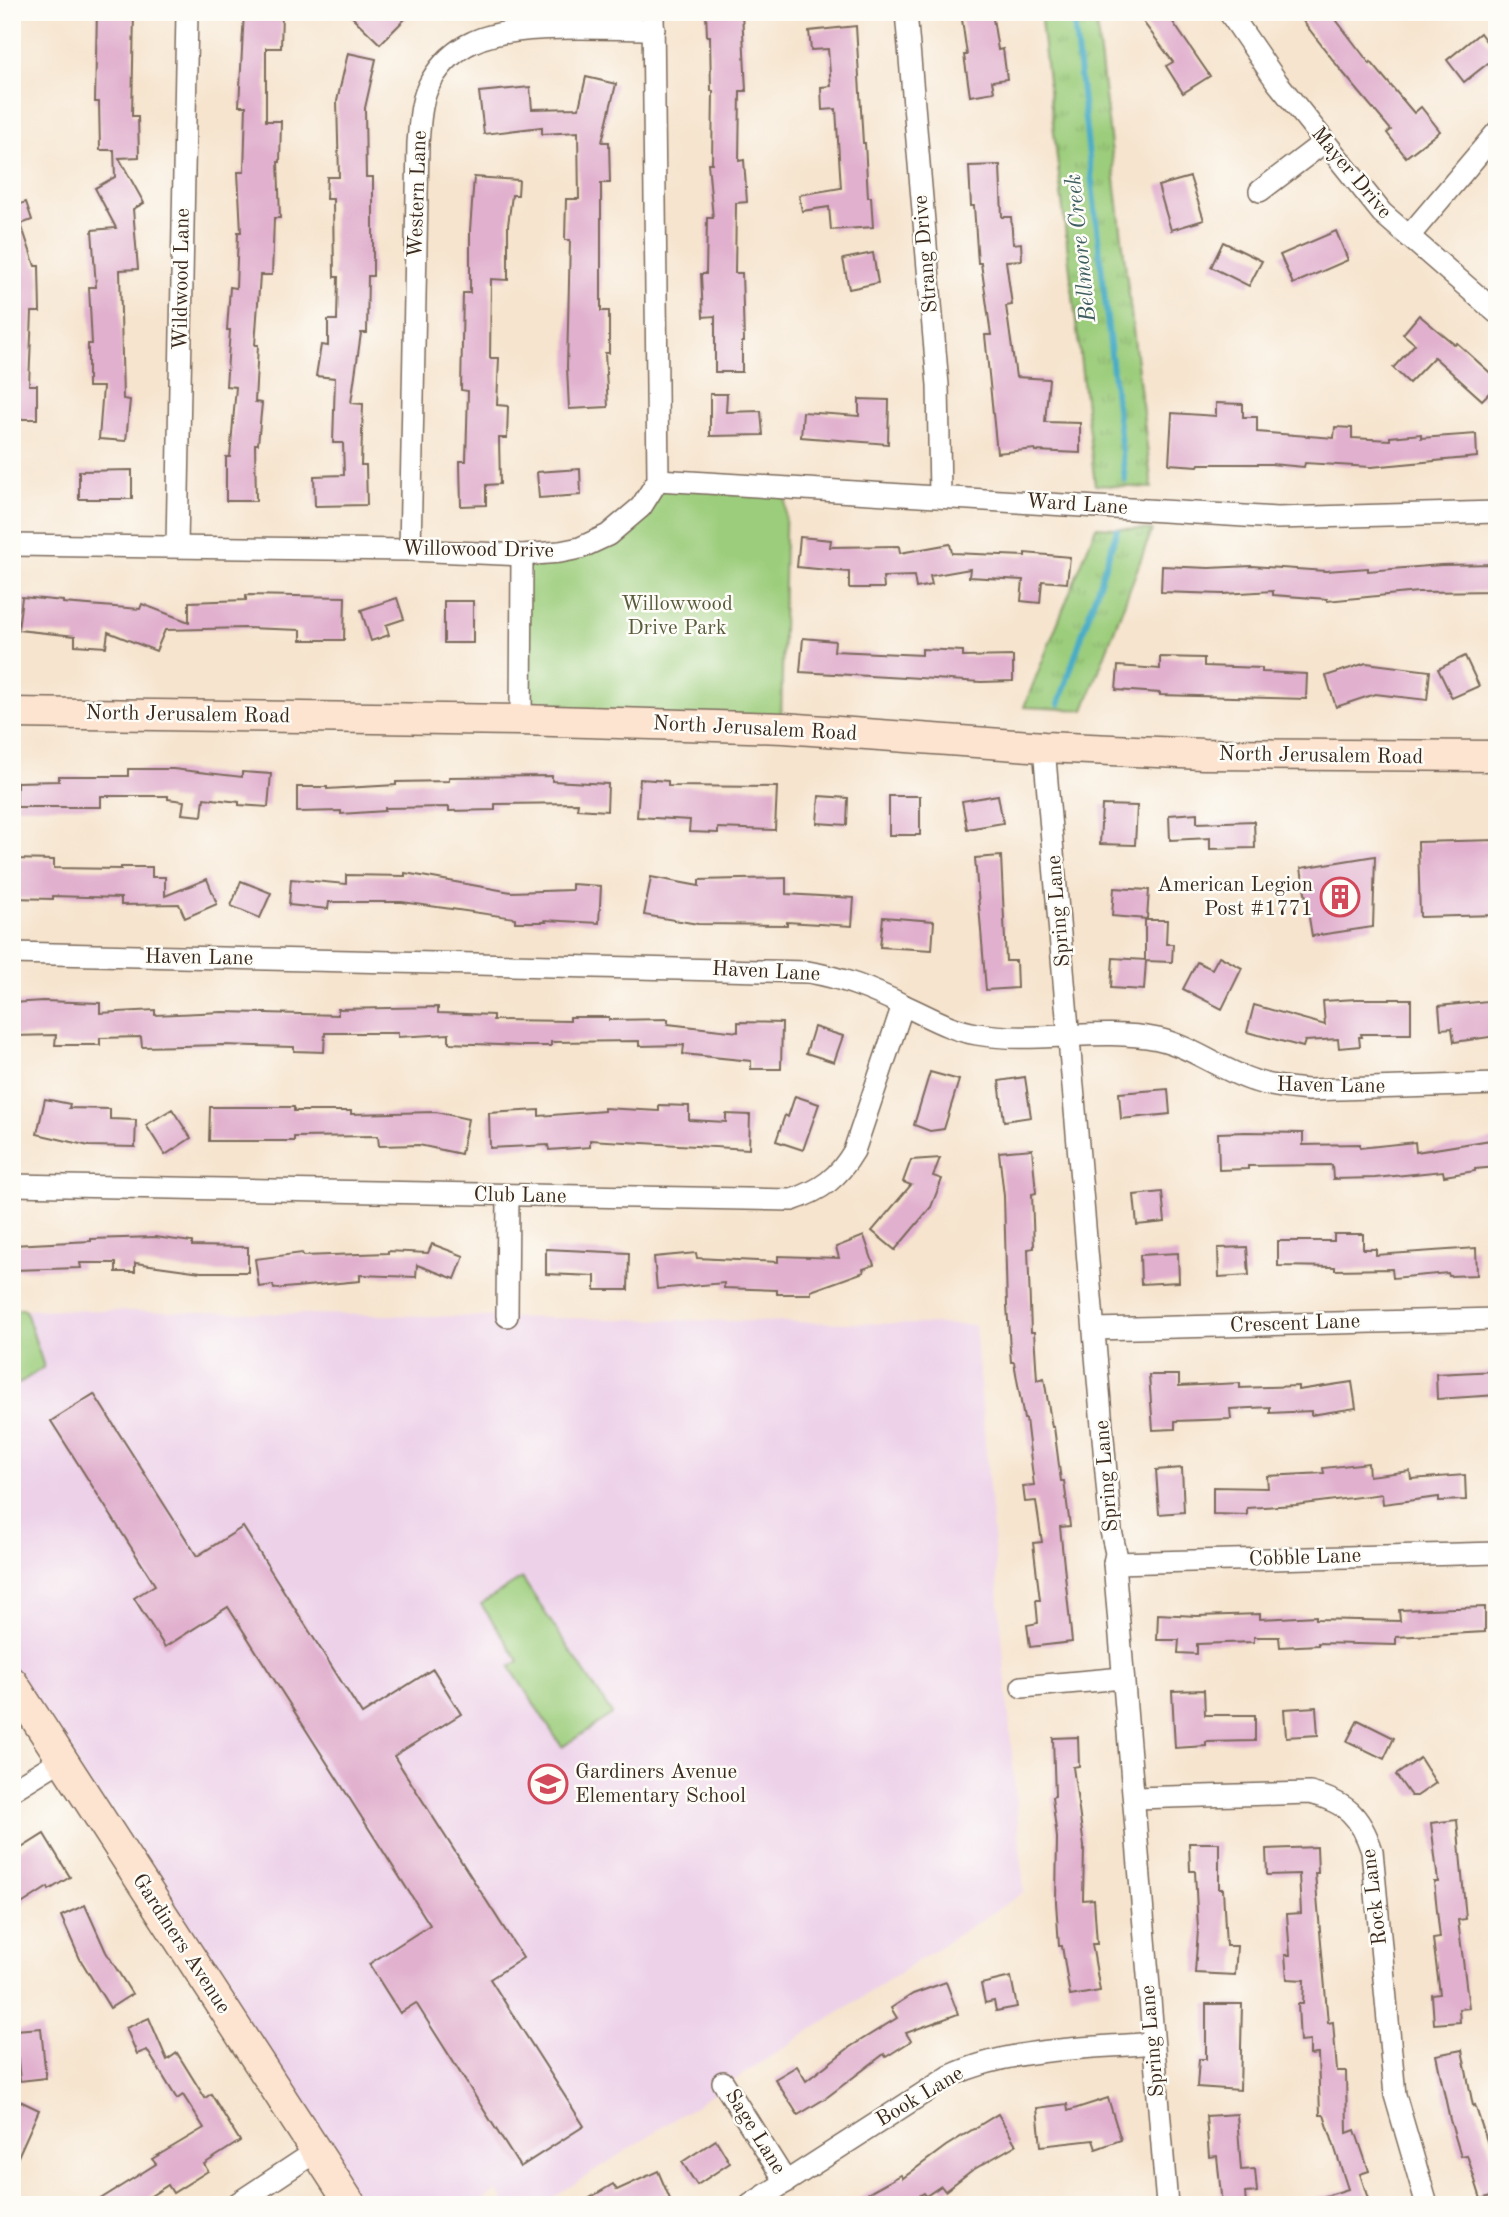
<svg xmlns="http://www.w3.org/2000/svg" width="1509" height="2217" font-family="'Old Standard TT',serif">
<defs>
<pattern id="grass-tufts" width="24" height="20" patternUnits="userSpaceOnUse" patternTransform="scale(1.75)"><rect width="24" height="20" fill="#9ccd7c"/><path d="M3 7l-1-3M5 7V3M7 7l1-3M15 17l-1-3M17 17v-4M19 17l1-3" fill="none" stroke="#87b06b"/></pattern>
</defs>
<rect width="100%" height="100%" fill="#fdfcf7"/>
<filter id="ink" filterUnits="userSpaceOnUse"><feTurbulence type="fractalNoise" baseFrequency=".0143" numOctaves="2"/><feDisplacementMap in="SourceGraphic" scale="14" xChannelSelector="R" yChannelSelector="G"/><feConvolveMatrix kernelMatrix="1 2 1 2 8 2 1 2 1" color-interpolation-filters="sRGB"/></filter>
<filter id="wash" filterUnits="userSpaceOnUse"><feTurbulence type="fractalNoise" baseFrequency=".00686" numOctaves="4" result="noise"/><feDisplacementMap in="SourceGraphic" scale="28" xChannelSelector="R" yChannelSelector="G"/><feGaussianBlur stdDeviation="1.57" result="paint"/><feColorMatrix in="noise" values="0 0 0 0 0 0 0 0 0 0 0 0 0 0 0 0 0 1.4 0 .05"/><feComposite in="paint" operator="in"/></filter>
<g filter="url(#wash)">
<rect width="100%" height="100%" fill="#f6e4ce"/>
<path fill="#edd1e9" d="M12,1309l963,16 49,567 -482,313h-35l-10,-14 -21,14h-123l-341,-529z"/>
<g fill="url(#grass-tufts)" stroke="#6c7c4d" stroke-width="2">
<path d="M1040,12h55l57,476 -57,-3z"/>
<path d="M1096,527l56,3 -68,180 -60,-3z"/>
</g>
<g fill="#9ccd7c" stroke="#6c7c4d" stroke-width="2">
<path d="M658,481l128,7 -5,237 -259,-7 -1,-162 59,-7z"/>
<path d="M12,1309h13l19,58 -32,21z"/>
<path d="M522,1578l90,136 -50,33 -52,-80 9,-6 -38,-57z"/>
</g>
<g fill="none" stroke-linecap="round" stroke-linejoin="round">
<g stroke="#46acc6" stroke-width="6">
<path d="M1073,12l52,468"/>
<path d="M1059,704l58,-174"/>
</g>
</g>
<g id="blocks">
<g fill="#e1b0ce">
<path d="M97,12h37l-2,104h6l1,41 -20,1 25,45 -11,6 5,60 -18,1 3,129 7,1 -4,41 -27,-2 4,-52h-15v-43h4l-3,-57h7l-4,-57 24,-2 -21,-40 20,-11 -1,-27h-14l-1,-48h-4z"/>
<path d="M244,12h38l-1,36h-15v73h15l-1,41h-2l2,56h-6l-2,57h-12l-5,70h3l-3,57 7,1 -4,41h-3l1,57h-30v-44h4l6,-70 -10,-1 4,-56h-3l3,-43 6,1 2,-56h3l-3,-60h6l2,-66h-7z"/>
<path d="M347,12h65l-32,32z"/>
<path d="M706,12h36l4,79h-6l-1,70 5,-1 3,42 -11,1 -1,70h7l2,69h-2v30h-27v-56l-12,1 -2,-43h5l1,-56h6l-5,-55h4l1,-72h-2l-1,-55h-3z"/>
<path d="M961,12h31l6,38 5,-1 4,30 -15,2 2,11 -24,4 -6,-41h3z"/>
<path d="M1151,12h15l44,64 -27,17 -17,-27 7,-4 -32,-43z"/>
<path d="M1296,12h34l40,52 1,-2 43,51 7,-6 19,24 -34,26 -19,-24 4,-3 -51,-61z"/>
<path d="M856,26l7,117h2l3,54h3l2,30 -42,3 -2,-23 -27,4 -3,-16 42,-7 -5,-79 -14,1 -1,-23 10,-1 -3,-37 -17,1 -2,-19z"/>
<path d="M1480,33l17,23 -33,26 -17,-22z"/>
<path d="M348,53l28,6 -11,49 1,69h7v99h-5l-1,57h-6l-10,70 12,1 -2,61h5l1,40 -52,1 -1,-30 30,-1 -1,-32h-10l2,-65 -19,-2 5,-31 7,1v-26h9l1,-43h-4l-1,-78h-7l1,-22h12l-2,-76z"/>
<path d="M586,77l30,7 -14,58h7l1,41h-9v128h8v42h-4l3,54 -39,2 -2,-42 3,-127h-5l1,-41h13l-1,-67 -36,2v-7l-58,7 -5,-42 51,-5 2,22 47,-1z"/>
<path d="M1000,165l2,52h9l2,27 8,-1 1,17 -16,1 6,44 -6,1 10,71 33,2 -4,43 35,1v30l-45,-2v-2l-38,4 -12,-118h6l-10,-72h-3l-4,-57h-3l-2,-40z"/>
<path d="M474,177l45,3 -1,15h-6l-4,30v55l-17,-1 -1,79h9l-2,47 11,1 -1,32h-8l1,46 -14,1v20l-25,1 -1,-45h6l2,-70 -7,-1 2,-97h7v-63z"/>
<path d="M1190,177l14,43 -33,10 -13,-44z"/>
<path d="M26,202l6,18 -11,4 14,42h4l1,46h-8l-3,73h8v34h-25v-212z"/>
<path d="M1336,231l12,29 -55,24 -13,-29z"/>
<path d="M1223,242l39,19 -13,25 -38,-19z"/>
<path d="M873,253l5,30 -29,6 -6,-30z"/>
<path d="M1419,315l36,30 2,-2 40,36v6l-15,15 -48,-43 -25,26 -16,-15 22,-24 -12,-10z"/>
<path d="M710,394h17l-1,18 35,-1 2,24 -53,1z"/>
<path d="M859,399l30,1 -1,44 -87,-7 2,-25 56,4z"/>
<path d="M1216,403l27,1v13h14v15l77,6 1,-11 17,1v10l38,2v-3l31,-3v4l55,-4 1,23 -106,10 -66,-4 -1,4 -33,-3h-72l-1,2 -29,-2 3,-51 44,3z"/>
<path d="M580,469l1,26 -42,3 -2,-26z"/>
<path d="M132,470v29h-53v-28z"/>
<path d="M800,537l31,3 -1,7 69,-1 1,7 50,-9 2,9 73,3v-3l45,4 -3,26 -25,-2 -2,22 -19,-2 2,-21 -54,-3 1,-8 -40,7 2,9 -16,3 -2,-12 -31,1 1,11h-35v-16l-52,-5z"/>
<path d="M1497,564v27l-79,1 -91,9v-2l-54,-4v-4l-50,3 -62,-2 1,-26 47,2 43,-2 74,5 42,-3v3l73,-6z"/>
<path d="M246,595l99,2 -1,43h-43v-10l-56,-2 -80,2 -9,21 -48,-19 -2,15 -31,-2v-9l-57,-6 4,-33 41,4v2l77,6 2,-5 47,18v-20l57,-2z"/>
<path d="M397,598l7,21 -18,6 3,10 -18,6 -10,-31z"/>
<rect x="444" y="601" width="29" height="42"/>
<path d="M803,638l32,3 -1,10 88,4v-6l41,2v6l50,-1v25l-32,1 -77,-5v1l-104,-6z"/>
<path d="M1465,656l14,30 -27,12 -14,-29z"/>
<path d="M1160,657l44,1v8l58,2v4l45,2 -1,25 -146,-4v-2l-44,-3 2,-24 42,3z"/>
<path d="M1366,663l64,8 -3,29 -52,-6 -39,13 -10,-31z"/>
<path d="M128,769h45l69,8v-5l29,2 -3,33 -29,-2v-3l-35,-4 -2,18 -20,-2 2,-13 -16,-2v-3h-67v11h-84v-25l42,-1v-5h69z"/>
<path d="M552,776v5l56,3 -1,27 -30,-2 1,-6 -83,1v6l-46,1v-4l-64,1v3l-44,3v-3l-44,1v-25h30v2l69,-4v-3l53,-1v-4z"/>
<path d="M640,779l28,2v5l109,1 -2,43 -57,-2v5l-29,-1 1,-12 -53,-3z"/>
<path d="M998,795l5,28 -36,6 -5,-28z"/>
<path d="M819,796l29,2 -1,27 -30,-2z"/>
<rect x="889" y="796" width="31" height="39"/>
<path d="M1102,805l35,1 -2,39 -35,-1z"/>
<path d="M1197,813v10l57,-2 1,27 -45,1v-11l-40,2 -1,-25z"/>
<path d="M1497,840v75l-77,2 -2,-75z"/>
<path d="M1001,856l5,105h10l1,27 -31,2 -11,-132z"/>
<path d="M1375,856l-2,71 -61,9 -11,-68z"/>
<path d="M12,859l42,1v8l67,1v-2h31v10h13v19l42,-17 10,25 -32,14 -6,-14 -58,1v-7l-68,-2v3l-41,-1z"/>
<path d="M405,873l106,19 61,-2v-6l29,2 -2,37 -54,-3 1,2h-31v-4l-113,-16h-73l-1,7 -39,-4 2,-26 55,5v-9l59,1z"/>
<path d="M651,877l48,9v-6l87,-2v16l68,4 -2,28 -65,-4v3l-89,-1 -54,-9z"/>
<path d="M241,881l30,12 -11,25 -29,-12z"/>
<path d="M1114,888l35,2 -2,29 -35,-3z"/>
<path d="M883,917l51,4 -2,29 -52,-3z"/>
<path d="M1145,920h22l-1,24h7l-1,18 -26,-1 -2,29 -33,-2 2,-30 32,2z"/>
<path d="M1219,956l23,12 -20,41 -39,-20 14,-27 15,7z"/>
<path d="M1357,999h54v35h-50l1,3h-3l1,9 -21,2 -1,-9 -33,2 -2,6 -56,-15 7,-27 71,20 -2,-24z"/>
<path d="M1497,1000v36l-43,6 -2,-14 -11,1 -2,-23z"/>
<path d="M43,1001l57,2v10l55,-3v5l68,-3 115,3v-6l100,-2v6l55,2v5l77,1v-4h39v3l59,-1v5l70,8v-10l44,1 -1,46h-30v-8l-68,-7 1,-9 -45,1v-5l-88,1v4h-29l-73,-3v-9l-51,3v-4h-73l-1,19 -30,-1v-4l-71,-2 -81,2 -1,-10 -41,1v7h-45l1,-10 -43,1 -1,-33z"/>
<path d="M814,1027l29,9 -9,26 -28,-9z"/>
<path d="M930,1072l29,8 -15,49 -14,2 -16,-6z"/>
<path d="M1025,1077l6,40 -27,4 -5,-40z"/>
<path d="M1168,1089l2,25 -49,5 -2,-26z"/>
<path d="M795,1096l24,8 -16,46 -27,-9 9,-26 3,2z"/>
<path d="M45,1099l25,5 -1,4 41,1v10l26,1 -1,27 -46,-1 -52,-12z"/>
<path d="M659,1105l30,1v14l37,2v-8l24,1 -1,34 -159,-9v7l-41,3 -1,-5 -58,3 -1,-35 50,-3v6l65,-5v-3l55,3z"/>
<path d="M210,1107h84v4h57v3l85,-2 32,7 -7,35 -42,-9 -40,1 -1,-10 -84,1v4h-85z"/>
<path d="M172,1109l19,29 -26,17 -19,-30z"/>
<path d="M1246,1132l57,1v12l57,-1v4l55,-6 1,10 81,-13v28l-22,2v2l-31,5 -1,-5 -68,7 -42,1 -1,-14 -84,1v3l-29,1 -1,-37z"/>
<path d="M1032,1149l4,44 -4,1 2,54 -6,1 3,83h3l3,48 7,-2 8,49h2l7,54h3l6,45 -10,1 12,115 -42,5 -3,-22 11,-2 -2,-23h4l-7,-57 9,-1 -6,-41 -11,1 -2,-16 11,-1 -8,-66h-2l-10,-57h-3l-4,-56 -3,-110 -5,-44z"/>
<path d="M940,1158l-7,18 9,3 -11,28 -36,43 -23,-19 39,-46 -8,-3 8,-22z"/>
<path d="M1162,1192l3,30 -28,3 -3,-30z"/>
<path d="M1334,1234h29v15h13v6l100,-7 1,27 -28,1 -1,-3 -55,5 -1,-9 -57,1v-3l-57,-1v-25h56z"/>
<path d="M864,1236l10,29 -11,4 1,3 -53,19v3h-34v-4l-53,-2v-5l-67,6 -3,-32 42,-4 1,5 81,4v-6l61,2 -3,-11z"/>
<path d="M155,1237l37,5v4l56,1v25h-47l-66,-9v9h-19v-9h-36l1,5 -69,2v-25l79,-4v-2z"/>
<path d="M432,1244l32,12 -9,23 -38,-14 -1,12 -56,-2v6l-86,8 -1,-4 -14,2 -4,-28 47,-6 1,3 85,-3v-2l40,2z"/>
<path d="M1247,1247l2,28 -30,2 -1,-29z"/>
<path d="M546,1249l83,4 -1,37h-33v-14l-49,-2z"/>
<path d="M1178,1253l1,29 -38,2 -1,-29z"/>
<path d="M1497,1371v24l-60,4 -1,-25z"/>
<path d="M1149,1375h30v11l61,-3v5l58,-2v4l54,-8 4,26 -45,7v-4l-41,2v-6l-40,2 1,10 -56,2v8l-22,1z"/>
<path d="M94,1394l103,162 46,-29 119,187 71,-45 28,45 -67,42 129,202 -33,21 94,147 -64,41 -104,-164 -16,10 -31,-49 61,-39 -202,-318 -63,40 -31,-49 21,-13 -104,-164z"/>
<path d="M1368,1463l1,13 41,-5 1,8 54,-4 1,25 -27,1v-4l-56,7 -1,-10 -86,11 -49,3v7l-34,-1v-27l55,1 -1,-12 57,-3 -1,-5z"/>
<path d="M1182,1468l2,44 -25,2 -3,-44z"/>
<path d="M1485,1607v25l-89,5v8l-78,-2v2l-38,2 -1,-10h-25v5l-57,2v10l-19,-1 1,-13h-22l1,-26 39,2 63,-2v5l56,-3v3l84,2 -1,-11z"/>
<path d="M1204,1690l1,25h50v26l-49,1v4l-31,2 -3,-57z"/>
<path d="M1316,1707l2,28 -32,2 -2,-28z"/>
<path d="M1358,1720l36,18 -10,21 -37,-18z"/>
<path d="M1078,1737l1,29 -6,1 11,79 -1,54 11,-1 3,45h-5l8,47 -30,5 -8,-50h-3l-3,-44 1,-64 -5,-41 3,-1 -2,-58z"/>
<path d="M1420,1758l16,25 -19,13h-6l-15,-21z"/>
<path d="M1457,1820l9,99 -8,1 11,88 -10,1 1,13 -26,2 -2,-29 8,-1 -7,-55 7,-1 -6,-56h4l-7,-59z"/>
<path d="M44,1834l26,43 -21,13 -1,-3 -36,23v-56z"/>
<path d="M1189,1843h30v46h4l3,57h11l-2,29 -40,-2 3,-43 -3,-59h-5z"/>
<path d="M1317,1847l1,26h-3l13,150 5,-1 4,49h9l1,62 8,-3 14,41 -9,3 10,31h-59l-1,-4 38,-12 -24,-74h-4l-2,-61 -8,1v-14l-10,1 -2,-38h5l1,-24 -17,-1 -2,-24h5l-3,-41 14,-1 -2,-39 -32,1 -1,-26z"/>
<path d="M85,1905l21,47 26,42 -22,14 -30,-49 -19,-43z"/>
<path d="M1011,1977l6,30 -21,4 -2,-10 -9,2 -4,-19z"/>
<path d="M946,1982l12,32 -52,19 5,8 -25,16 -2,-3 -58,44 -28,17 -23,-36 22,-13 9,15 44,-34 47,-29 -6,-10 22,-14z"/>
<path d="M1206,2004h36l-2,86 -43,-3 2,-28h7z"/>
<path d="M149,2018l18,42 10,-7 28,45 6,-4 29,47 -36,23 4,7 -35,22 -5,-8 -31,20h-46l65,-41 -4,-5 52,-31 -21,-33 -6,4 -30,-49 -10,4 -11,-26z"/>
<path d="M41,2028l5,50 -26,3 -5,-51z"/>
<path d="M1462,2050l11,56 2,-1 18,54 4,-1v36l-16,5 -14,-44 -6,1 -11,-36 -14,-65z"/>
<path d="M1108,2098l13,42 -25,9 -3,-9 -52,6 -4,-38 30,-4 1,7z"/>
<path d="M18,2100l21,10 -27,60v-58z"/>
<path d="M998,2114l18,31 -45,26 -26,20 -4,-5 -15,10 -2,-3 -22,12h-55l54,-30 2,3 43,-32z"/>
<path d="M1237,2114l4,56 14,-1 2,23 -12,1 1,12h-24l-5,-49 -8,1 -3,-41z"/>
<path d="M716,2140l14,23 -33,22 -15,-23z"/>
<path d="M658,2171l12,28 -13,6h-79l35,-21 4,6z"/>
</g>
</g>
</g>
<g filter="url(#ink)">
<use href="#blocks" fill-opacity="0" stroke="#7c6b5c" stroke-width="2"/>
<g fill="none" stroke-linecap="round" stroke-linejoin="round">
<defs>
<g id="street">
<path d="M906,12l32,373 2,110"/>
<path d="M1229,12l48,70 105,131 115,100"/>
<path d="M1260,191l63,-48"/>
<path d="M1409,236l88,-104"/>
<path d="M658,480l619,38 220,-6"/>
<path d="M12,545l398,5 112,5 38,-3 20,-4 28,-13 33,-28 17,-27 -5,-468"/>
<path d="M177,546l10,-534"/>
<path d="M410,550l8,-407c2,-20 2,-43 13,-62 10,-17 24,-31 42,-39 41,-20 134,-13 181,-13"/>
<path d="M521,720l1,-165"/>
<path d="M1044,747l67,784 5,22 -2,10 53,642"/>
<path d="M12,953l796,19c35,6 63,17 95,33 25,11 47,25 74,29 60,10 122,-7 181,5 35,8 64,32 97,42 17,6 35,7 53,9l189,-6"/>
<path d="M12,1185l780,15c30,-10 46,-22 62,-49l49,-146"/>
<path d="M507,1316l1,-121"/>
<path d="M1094,1329l403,-10"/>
<path d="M1114,1563l383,-10"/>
<path d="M1022,1687l101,-9"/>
<path d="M12,1790l50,-31"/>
<path d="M1135,1798l175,-5c37,10 50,22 62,58l23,244 32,110"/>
<path d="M723,2082l63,100"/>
<path d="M235,2205l80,-53"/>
<path d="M750,2205l200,-129c62,-29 136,-27 203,-33"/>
</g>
<g id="secondary">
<path d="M12,713l509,7 263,8 260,19 159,7 294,2"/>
<path d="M12,1682l339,523"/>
</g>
</defs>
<use href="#street" stroke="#7c6b5c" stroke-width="24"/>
<use href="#secondary" stroke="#7c6b5c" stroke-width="33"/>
<use href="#street" stroke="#fff" stroke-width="21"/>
<use href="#secondary" stroke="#fde4d0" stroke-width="30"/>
</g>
</g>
<defs>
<symbol id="building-ring" viewBox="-11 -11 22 22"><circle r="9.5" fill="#fdfcf7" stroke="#d1495b" stroke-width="1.5"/><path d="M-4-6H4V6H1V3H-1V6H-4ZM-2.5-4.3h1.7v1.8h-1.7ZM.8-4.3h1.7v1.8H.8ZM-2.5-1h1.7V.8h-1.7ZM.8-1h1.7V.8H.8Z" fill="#d1495b"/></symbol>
<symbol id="school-ring" viewBox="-11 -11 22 22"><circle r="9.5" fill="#fdfcf7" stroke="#d1495b" stroke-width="1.5"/><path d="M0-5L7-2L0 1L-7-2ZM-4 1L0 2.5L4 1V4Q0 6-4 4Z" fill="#d1495b"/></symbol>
</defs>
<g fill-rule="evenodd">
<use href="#building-ring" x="1318" y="875" width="44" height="44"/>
<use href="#school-ring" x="526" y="1762" width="44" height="44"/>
</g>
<g text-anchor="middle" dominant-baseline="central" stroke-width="5" stroke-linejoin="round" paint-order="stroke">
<g font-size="21" fill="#3b2a1e" stroke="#fdfcf7">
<text transform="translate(1351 173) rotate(50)">Mayer Drive</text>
<text transform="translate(418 194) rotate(-88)">Western Lane</text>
<text transform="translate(926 254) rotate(-95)">Strang Drive</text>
<text transform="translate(182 279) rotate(-89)">Wildwood Lane</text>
<text transform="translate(1077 505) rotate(4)">Ward Lane</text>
<text transform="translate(478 550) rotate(1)">Willowood Drive</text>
<text transform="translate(188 715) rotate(1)">North Jerusalem Road</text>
<text transform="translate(755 729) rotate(3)">North Jerusalem Road</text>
<text transform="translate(1321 756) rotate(1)">North Jerusalem Road</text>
<text transform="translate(1059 911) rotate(-95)">Spring Lane</text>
<text transform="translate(199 958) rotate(1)">Haven Lane</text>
<text transform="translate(766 972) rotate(3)">Haven Lane</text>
<text transform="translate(1331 1086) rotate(1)">Haven Lane</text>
<text transform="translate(520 1196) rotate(1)">Club Lane</text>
<text transform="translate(1295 1324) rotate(-2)">Crescent Lane</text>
<text transform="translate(1107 1476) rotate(-95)">Spring Lane</text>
<text transform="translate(1305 1558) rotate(-2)">Cobble Lane</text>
<text transform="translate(1375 1897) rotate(-97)">Rock Lane</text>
<text transform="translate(181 1944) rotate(57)">Gardiners Avenue</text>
<text transform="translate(1153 2041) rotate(-95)">Spring Lane</text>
<text transform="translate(920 2097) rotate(-31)">Book Lane</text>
<text transform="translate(755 2132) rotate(58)">Sage Lane</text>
</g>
<g font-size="21" fill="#585b3a" stroke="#fdfcf7">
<text x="677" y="604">Willowwood<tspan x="677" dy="24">Drive Park</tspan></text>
</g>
<g font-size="21" fill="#3b2a1e" stroke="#fdfcf7" text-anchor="end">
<text x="1313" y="885">American Legion<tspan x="1313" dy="24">Post #1771</tspan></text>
<text x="575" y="1772" text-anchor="start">Gardiners Avenue<tspan x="575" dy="24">Elementary School</tspan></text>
</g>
<g font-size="23" font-style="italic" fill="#3f5e61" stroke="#fdfcf7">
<text transform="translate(1081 248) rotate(-96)">Bellmore Creek</text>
</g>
</g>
<rect width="1509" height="2217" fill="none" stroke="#fdfcf7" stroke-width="42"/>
</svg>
